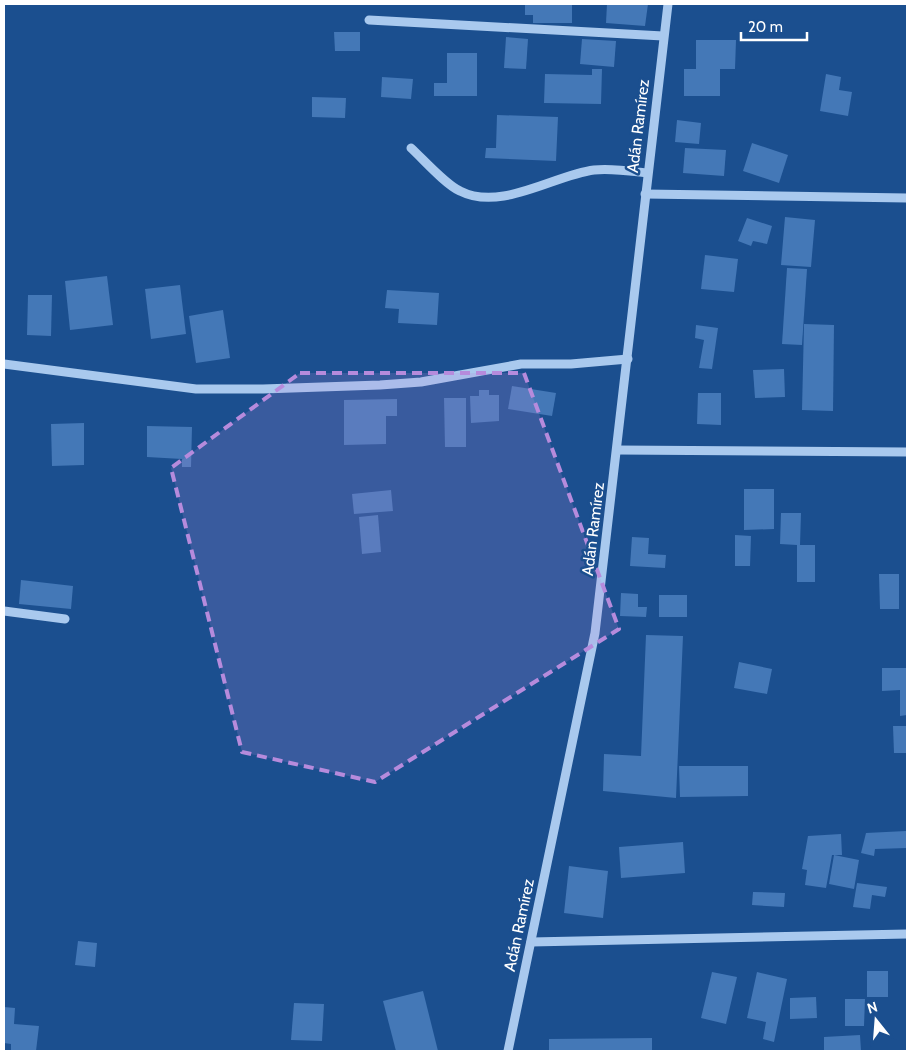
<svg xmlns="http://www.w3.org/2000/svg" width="911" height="1055" font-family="Cabin,sans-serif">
<rect width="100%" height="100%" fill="#1b4f8f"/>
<g fill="#4478b7">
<path d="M525,4h47v19h-39v-8h-8z"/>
<path d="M607,4h41l-3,22 -39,-3z"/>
<path d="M334,32h26v19h-25z"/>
<path d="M506,37l22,2 -2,30 -22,-1z"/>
<path d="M582,39l34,2 -2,26 -34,-3z"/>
<path d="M696,40h40l-1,29h-15v27h-36v-27h12z"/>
<path d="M447,53h30v43h-43v-13h13z"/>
<path d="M592,69h10l-1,35 -57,-1 1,-29 47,1z"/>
<path d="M826,74l15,3 -2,13 13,2 -4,24 -28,-5z"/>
<path d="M382,77l31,2 -2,20 -30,-2z"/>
<path d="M312,97l34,1 -1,20 -33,-1z"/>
<path d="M497,115l61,2 -2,44 -71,-3 1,-10h10z"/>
<path d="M677,120l24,3 -2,21 -24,-2z"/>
<path d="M752,143l36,12 -9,28 -36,-12z"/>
<path d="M685,148l41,2 -2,26 -41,-3z"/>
<path d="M785,217l30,3 -4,47 -30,-2z"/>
<path d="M747,218l25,8 -5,18 -14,-3 -2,5 -13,-5z"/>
<path d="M705,255l33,4 -4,33 -33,-3z"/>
<path d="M787,268l20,1 -5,76 -20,-1z"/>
<path d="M107,276l6,49 -43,5 -5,-49z"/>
<path d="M180,285l6,49 -35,5 -6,-50z"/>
<path d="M387,290l52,3 -2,32 -39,-2 1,-14 -14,-1z"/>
<path d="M28,295h24l-1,41 -24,-1z"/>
<path d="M223,310l7,48 -34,5 -7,-47z"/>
<path d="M804,324l30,1 -1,86 -31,-1z"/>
<path d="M696,325l22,3 -6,41 -13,-1 5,-28 -9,-2z"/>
<path d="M784,369l1,28 -30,1 -2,-28z"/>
<path d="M512,386l44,7 -4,23 -44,-7z"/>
<path d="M479,390h10v5h10v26l-28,2 -1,-27h9z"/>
<path d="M698,393h23v32l-24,-1z"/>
<path d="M444,398h22v49h-21z"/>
<path d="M397,399v17h-11v28l-42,1v-45z"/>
<path d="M84,423v42l-32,1 -1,-42z"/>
<path d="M147,426l45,1 -1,40h-9v-8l-35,-2z"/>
<path d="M744,489h30v40l-30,1z"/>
<path d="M391,490l2,21 -39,3 -2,-20z"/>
<path d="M781,513h20l-1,32h15v37h-18v-37l-17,-1z"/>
<path d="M378,515l3,37 -19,2 -3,-37z"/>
<path d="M735,535l16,1 -1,30h-15z"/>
<path d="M632,537l17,1 -1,16 18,1 -1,13 -35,-2z"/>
<path d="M879,574h20v35h-19z"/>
<path d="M21,580l52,6 -2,23 -52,-5z"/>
<path d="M621,593l17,1v13h9l-1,10 -26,-1z"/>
<rect x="659" y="595" width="28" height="22"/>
<path d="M646,635l37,1 -7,162 -73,-7 1,-37 37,2z"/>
<path d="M739,662l33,7 -5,25 -33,-6z"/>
<path d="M882,668h25v47l-7,1v-26l-18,1z"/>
<path d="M893,726h14v27h-13z"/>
<path d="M679,766h69v30l-68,1z"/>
<path d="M906,831l1,17 -32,1 -1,7 -13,-3 5,-20z"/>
<path d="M841,834l1,21h-10l-6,33 -21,-3 2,-15 -5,-1 6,-33z"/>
<path d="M683,842l2,31 -64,5 -2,-31z"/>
<path d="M834,855l25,5 -5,29 -25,-5z"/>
<path d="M569,866l39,5 -5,47 -39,-5z"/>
<path d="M857,883l30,4 -2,10 -13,-2 -2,14 -17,-2z"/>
<path d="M753,892l32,1 -1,14 -32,-2z"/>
<path d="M78,941l19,2 -2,24 -20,-2z"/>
<rect x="867" y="971" width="21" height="26"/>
<path d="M712,972l25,5 -11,47 -25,-6z"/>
<path d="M757,972l30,7 -13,63 -11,-3 3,-17 -19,-4z"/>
<path d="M423,991l15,60h-42l-13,-50z"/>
<path d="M816,997l1,21 -27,1v-21z"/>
<path d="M845,999h20l-1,27h-19z"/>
<path d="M294,1003l30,1 -2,37 -31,-1z"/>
<path d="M4,1007l11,1 -1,16 25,2 -3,25h-25v-7l-7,-1z"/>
<path d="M860,1035l1,16h-37v-14z"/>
<path d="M652,1038v13h-103v-12z"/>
</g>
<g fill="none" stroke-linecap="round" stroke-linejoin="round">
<g stroke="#a9c9ee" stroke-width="9">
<path d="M369,20l294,16"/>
<path d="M411,148c12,11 35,37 49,43 41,21 94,-16 134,-21 17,-2 36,1 53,3"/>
<path d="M645,194l262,4"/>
<path d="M4,364l192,25h67l117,-4 41,-3 100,-18h50l57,-5"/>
<path d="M617,450l290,2"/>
<path d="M4,611l61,8"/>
<path d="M531,942l376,-8"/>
<path d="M508,1051l87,-418 73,-629"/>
</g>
</g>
<path fill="#b68bdc" fill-opacity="0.2" stroke="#b68bdc" stroke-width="4" stroke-dasharray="10 6" stroke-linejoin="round" d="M300,373h224l95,256 -244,153 -133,-30 -71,-284z"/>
<g text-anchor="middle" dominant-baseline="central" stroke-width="5" stroke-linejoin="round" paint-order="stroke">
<g font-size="16" fill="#fff" stroke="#1b4f8f">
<text transform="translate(638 126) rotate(-83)">Adán Ramírez</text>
<text transform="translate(593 529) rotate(-83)">Adán Ramírez</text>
<text transform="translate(519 925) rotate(-78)">Adán Ramírez</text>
</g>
</g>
<rect width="911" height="1055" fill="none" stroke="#ffffff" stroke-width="10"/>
<g transform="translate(876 1020) rotate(343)" stroke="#1b4f8f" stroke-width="4" paint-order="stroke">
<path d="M0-4L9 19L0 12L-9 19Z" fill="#ffffff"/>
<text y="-8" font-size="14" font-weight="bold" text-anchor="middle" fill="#ffffff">N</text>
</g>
<path d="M741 32v8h66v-8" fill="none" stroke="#ffffff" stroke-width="2.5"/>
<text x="748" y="32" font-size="15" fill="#ffffff" stroke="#1b4f8f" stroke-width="4" paint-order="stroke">20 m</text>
</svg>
